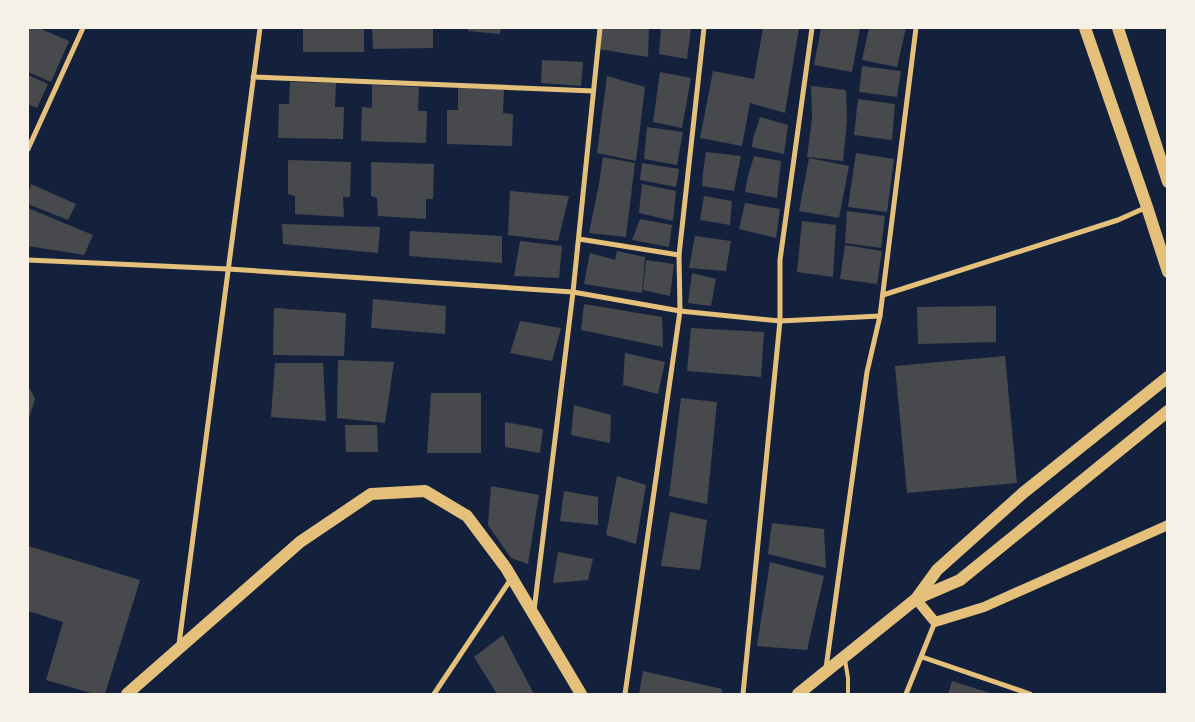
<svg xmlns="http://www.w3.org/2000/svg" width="1195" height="722" font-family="Quicksand,sans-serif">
<rect width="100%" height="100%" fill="#14213d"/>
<g fill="#48494c">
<path d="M28,28h11l30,13 -18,41 -23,-10z"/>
<rect x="303" y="28" width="61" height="24"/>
<path d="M372,28h61v20l-60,1z"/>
<path d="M468,28h33l-1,6 -32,-3z"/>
<path d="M600,28h49l-1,29 -50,-8z"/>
<path d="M661,28h30l-4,31 -28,-5z"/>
<path d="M763,28h36l-14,85 -35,-10 -8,43 -42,-8 13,-67 41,8z"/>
<path d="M821,28h39l-8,44 -38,-7z"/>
<path d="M869,28h37l-9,39 -35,-7z"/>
<path d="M542,60l41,2 -2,24 -40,-3z"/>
<path d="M862,66l39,5 -4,26 -38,-5z"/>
<path d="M660,72l31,6 -9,50 -29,-6z"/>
<path d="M28,75l20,9 -11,24 -9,-4z"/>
<path d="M607,76l38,11 -9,74 -39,-8z"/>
<path d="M290,82l46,1 -1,24h9l-1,32 -65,-1 1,-34h10z"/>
<path d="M372,85l47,2 -1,24h9l-1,32 -65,-2 1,-34 10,1z"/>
<path d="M811,86l35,4 1,31 -4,40 -36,-4 5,-39z"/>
<path d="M458,88l46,1 -1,24 10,1 -1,32 -65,-2v-34h11z"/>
<path d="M858,99l37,5 -3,36 -38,-5z"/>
<path d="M760,117l28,8 -4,29 -32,-7 1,-8z"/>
<path d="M647,127l36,5 -6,33 -33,-6z"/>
<path d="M706,152l35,4 -7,35 -32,-5 1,-13z"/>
<path d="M856,153l38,6 -7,53 -39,-5z"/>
<path d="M754,156l27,5 -4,37 -32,-6 3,-16z"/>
<path d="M603,157l32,6 -9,74 -37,-4 10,-49z"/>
<path d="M809,158l40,8 -10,52 -40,-7z"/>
<path d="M288,160l63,2 -1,35h-7l1,20 -49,-3v-18l-7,-2z"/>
<path d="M371,162l63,2 -1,35h-7v20l-48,-3 -1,-18 -6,-2z"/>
<path d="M642,163l37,6 -3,18 -36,-7z"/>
<path d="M31,184l45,20 -8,16 -40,-16v-11z"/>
<path d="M642,184l34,7 -3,30 -34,-8z"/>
<path d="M510,191l59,5 -11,45 -50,-6z"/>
<path d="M704,196l28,5 -2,24 -30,-5z"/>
<path d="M745,203l35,6 -4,29 -37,-9z"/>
<path d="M28,208l65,27 -9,20 -56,-9z"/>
<path d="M847,211l38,5 -4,32 -36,-5z"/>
<path d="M640,219l32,6 -3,22 -37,-7z"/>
<path d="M802,221l34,4 -3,52 -36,-5z"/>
<path d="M282,224l98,3 -2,26 -95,-9z"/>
<path d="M410,231l92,5v27l-93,-7z"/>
<path d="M695,236l36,5 -5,30 -37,-3z"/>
<path d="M520,241l42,5 -3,32 -45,-2z"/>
<path d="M845,245l37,6 -5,33 -37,-5z"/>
<path d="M617,251l28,6 -3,36 -58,-9 6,-31 25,7z"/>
<path d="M646,260l28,4 -4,32 -27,-6z"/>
<path d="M692,273l24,6 -5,27 -23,-3z"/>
<path d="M373,299l73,7 -1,28 -74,-6z"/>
<path d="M584,304l78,13 1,30 -82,-17z"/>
<path d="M996,306v36l-78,2 -1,-37z"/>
<path d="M274,308l72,5 -2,43 -71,-1z"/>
<path d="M520,321l41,7 -9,33 -42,-8z"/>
<path d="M691,328l73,4 -3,45 -74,-6z"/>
<path d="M625,353l40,9 -7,32 -35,-9z"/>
<path d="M1005,356l12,127 -110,10 -12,-127z"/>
<path d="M338,360l56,2 -9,61 -48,-5z"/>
<path d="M275,363h48l3,58 -55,-4z"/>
<path d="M28,385l7,14 -7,22z"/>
<path d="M431,393h50v60h-54z"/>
<path d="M681,398l36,4 -10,102 -38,-8z"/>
<path d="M574,405l37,10 -1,28 -39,-8z"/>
<path d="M505,422l38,7 -3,24 -35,-6z"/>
<path d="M345,425h32l1,27h-32z"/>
<path d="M617,476l29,9 -10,59 -30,-9z"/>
<path d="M491,486l48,9 -11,69 -17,-6 -23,-33z"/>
<path d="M564,491l34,6v28l-38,-4z"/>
<path d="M670,512l37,8 -7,50 -39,-4z"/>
<path d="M772,523l52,6 2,39 -58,-14z"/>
<path d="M28,546l112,34 -35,114h-11l-48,-14 17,-58 -35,-11z"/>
<path d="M558,552l35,7 -5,21 -35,3z"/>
<path d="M770,562l54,14 -17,74 -50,-4z"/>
<path d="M503,635l31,59h-37l-23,-37z"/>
<path d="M643,671l79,18v5h-83z"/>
<path d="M952,681l41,13h-45z"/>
</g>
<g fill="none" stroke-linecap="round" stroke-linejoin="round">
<path stroke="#e5c07b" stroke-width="4" d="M845,660l3,18v16"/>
<g stroke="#e5c07b" stroke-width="5">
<path d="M253,77l340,14"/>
<path d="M28,149l55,-121"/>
<path d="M579,239l100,16"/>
<path d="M28,260l200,9 345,23 107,19 100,10 100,-5"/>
<path d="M883,295l235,-75 29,-13"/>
<path d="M534,611l39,-319 27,-264"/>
<path d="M179,644l81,-616"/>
<path d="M922,657l108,37"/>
<path d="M826,668l41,-296 13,-56 36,-288"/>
<path d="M434,694l77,-115"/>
<path d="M625,694l55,-383 -1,-56 25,-227"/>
<path d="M743,694l37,-373v-61l32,-232"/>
<path d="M906,694l29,-72"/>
</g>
<path stroke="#e5c07b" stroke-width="10" d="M916,599l19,23 49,-15 184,-82"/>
<g stroke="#e5c07b" stroke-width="12">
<path d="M1085,28l62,179 21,65"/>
<path d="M1118,28l50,154"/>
<path d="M916,599l44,-19 208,-169"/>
<path d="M127,694l173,-152 71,-48 54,-3 42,25 39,52 75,126"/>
<path d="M798,694l118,-95 21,-29 86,-77 145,-116"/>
</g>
</g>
<rect width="1195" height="722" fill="none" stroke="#f6f1e7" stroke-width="58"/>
</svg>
